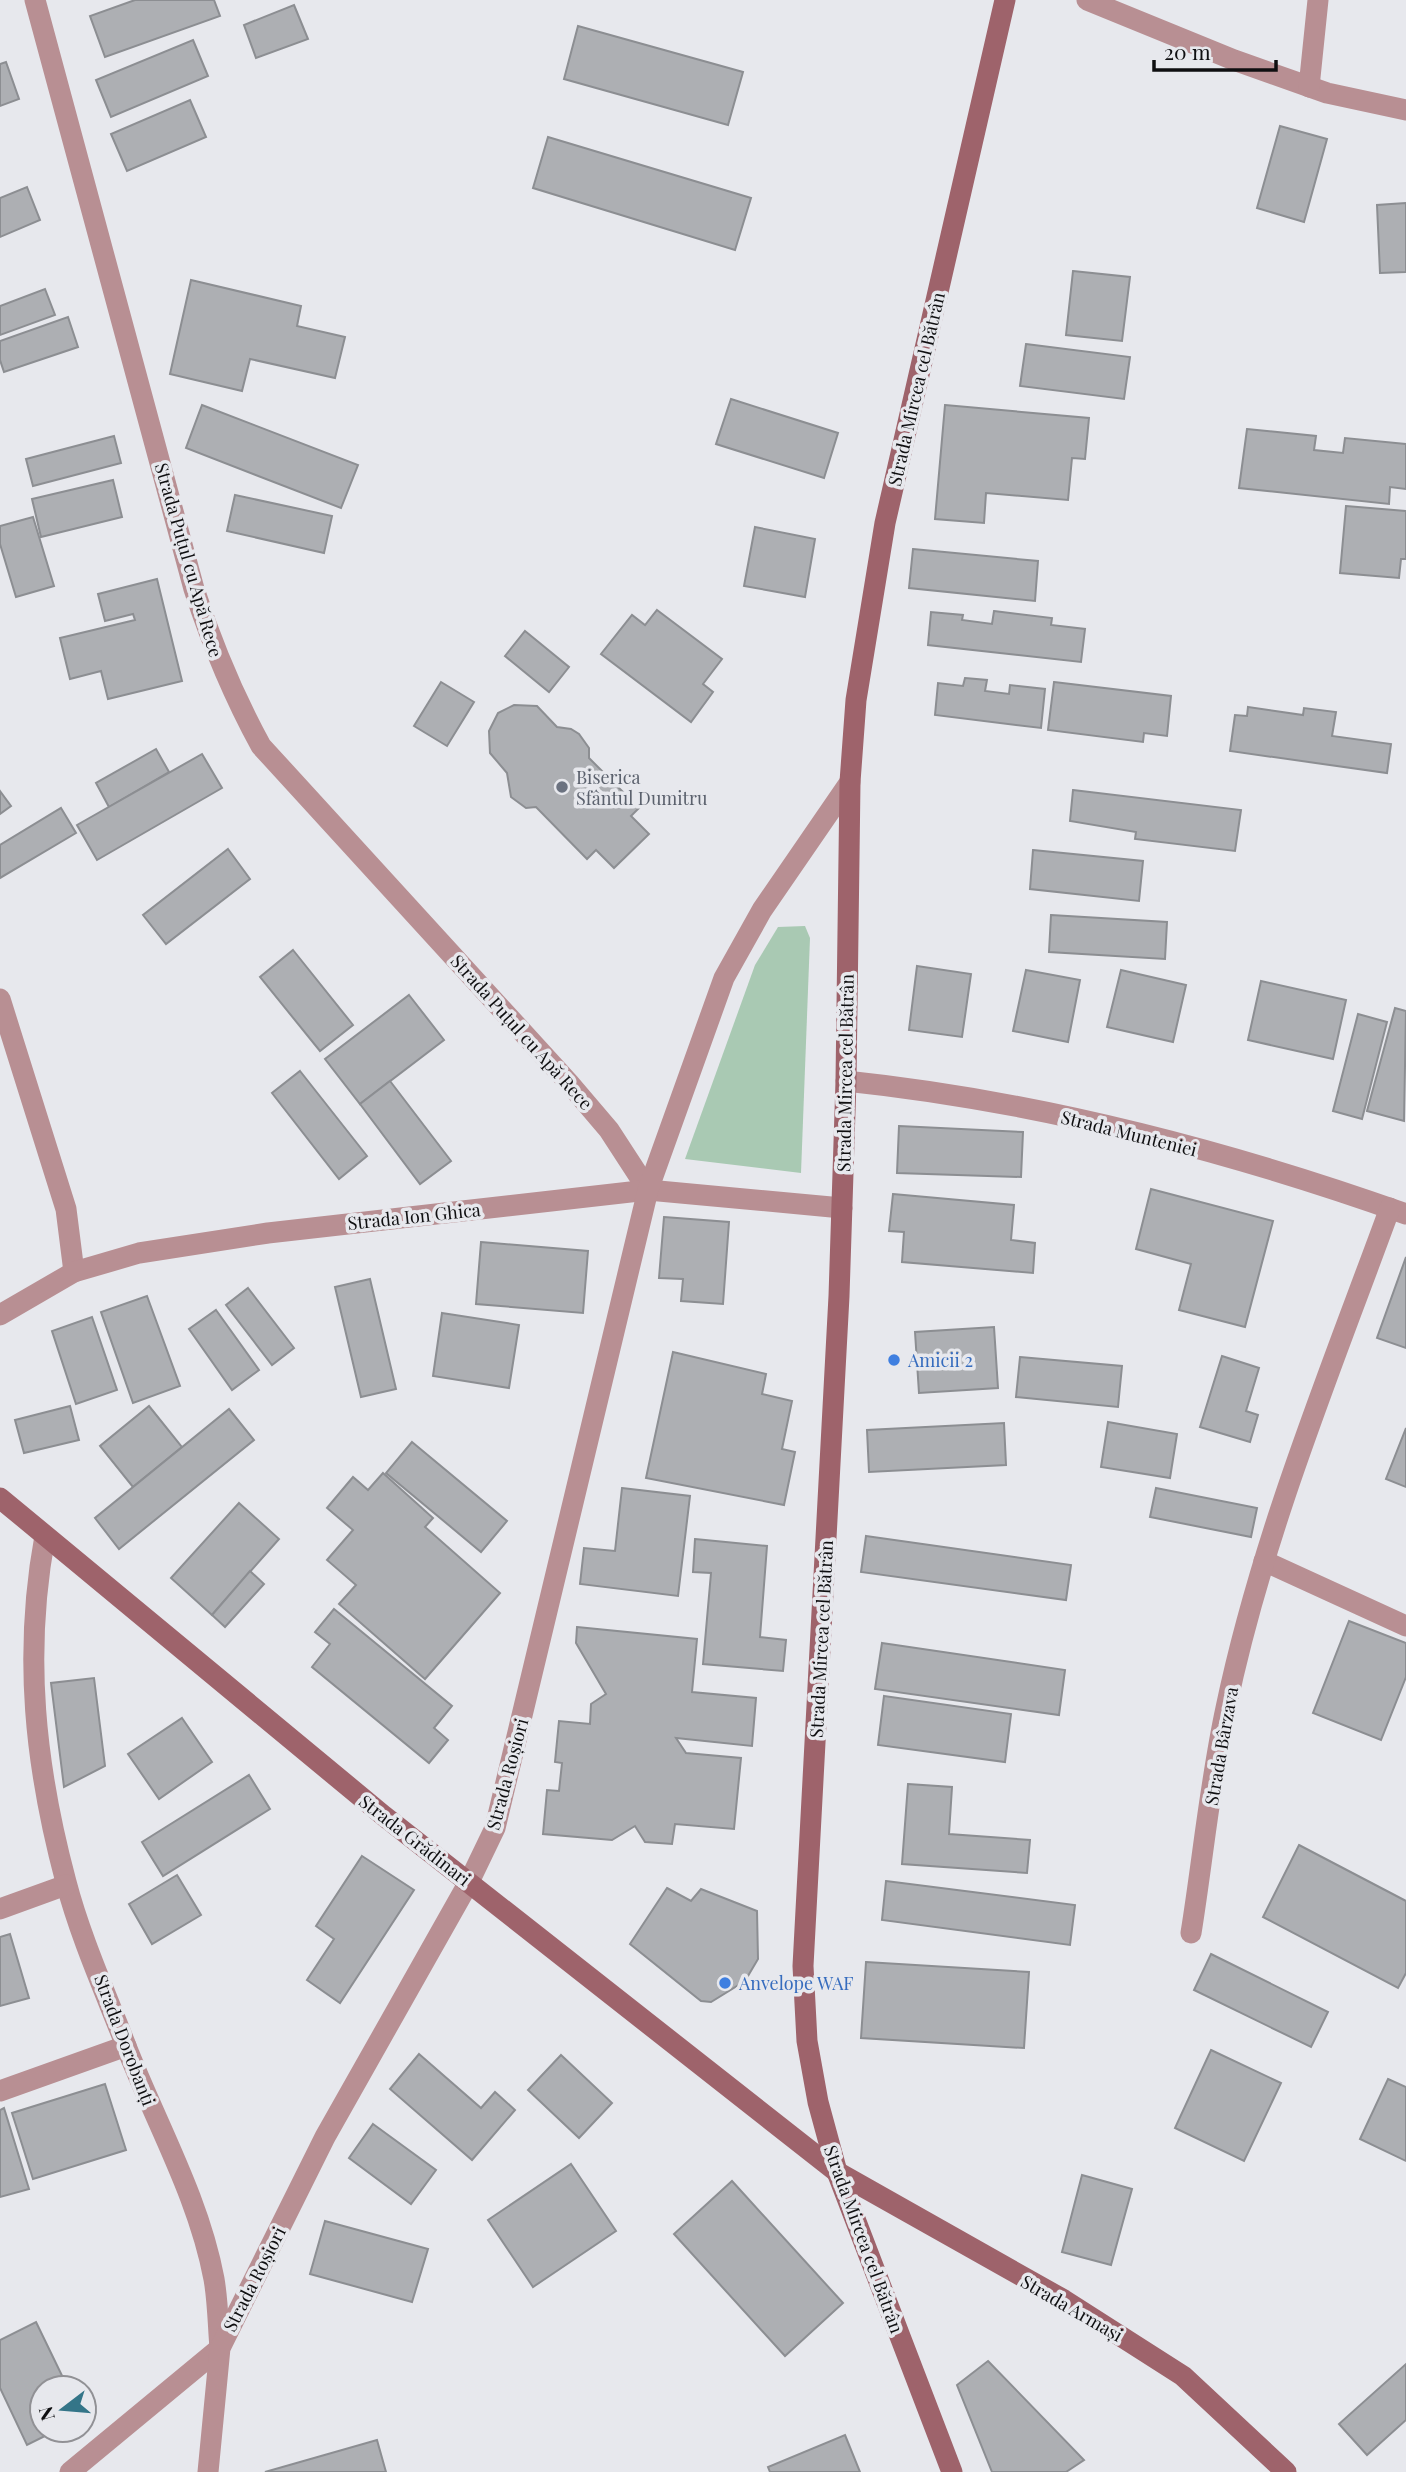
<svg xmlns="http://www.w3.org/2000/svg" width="1406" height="2472" font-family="'Playfair Display',serif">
<rect width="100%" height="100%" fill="#e7e8ed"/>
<path fill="#a9c9b3" d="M805,926l5,12 -9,235 -116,-14 70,-194 23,-38z"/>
<g fill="#adafb3" stroke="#8c8e92" stroke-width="2">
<path d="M135,0h79l6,16 -115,41 -15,-41z"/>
<path d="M294,5l14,34 -52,19 -12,-33z"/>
<path d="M578,26l165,46 -15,53 -164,-46z"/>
<path d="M193,40l15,36 -97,41 -15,-37z"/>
<path d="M6,62l13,37 -19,7v-42z"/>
<path d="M190,100l16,37 -79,34 -16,-37z"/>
<path d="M1280,126l47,13 -23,83 -47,-14z"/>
<path d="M548,137l203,61 -16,52 -202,-62z"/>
<path d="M27,187l13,33 -40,17v-39z"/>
<path d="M1406,203v69l-26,1 -3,-68z"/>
<path d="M1073,271l57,6 -8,64 -56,-6z"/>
<path d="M191,280l110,26 -4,20 48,11 -10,41 -85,-19 -8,32 -72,-17z"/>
<path d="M45,289l10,26 -55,20v-29z"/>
<path d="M68,317l10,30 -74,25 -4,-12v-19z"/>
<path d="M1026,344l104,13 -6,42 -104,-13z"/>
<path d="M731,399l107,34 -14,45 -108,-34z"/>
<path d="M202,405l156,60 -17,43 -155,-60z"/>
<path d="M945,405l144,13 -4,41 -13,-1 -4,42 -82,-7 -2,30 -49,-4z"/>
<path d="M1247,429l69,7 -2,14 29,3 2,-15 61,6v45l-16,-2 -1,17 -150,-16z"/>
<path d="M114,436l7,27 -88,23 -7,-27z"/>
<path d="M113,480l9,37 -81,20 -9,-38z"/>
<path d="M235,495l97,21 -8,37 -97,-22z"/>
<path d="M1346,506l60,5v48h-5l-2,19 -59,-5z"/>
<path d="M33,517l21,69 -38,11 -16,-53v-18z"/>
<path d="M755,527l60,12 -10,58 -61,-11z"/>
<path d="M913,549l125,12 -3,40 -126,-13z"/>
<path d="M157,579l25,102 -74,18 -7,-28 -31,8 -10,-41 75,-18 -2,-6 -28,7 -7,-27z"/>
<path d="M657,610l65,49 -19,25 10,8 -22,30 -90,-68 31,-39 13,10z"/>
<path d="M994,611l58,7 -1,7 34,4 -4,33 -153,-17 3,-33 32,3 -1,5 30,4z"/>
<path d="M525,631l44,36 -20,25 -44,-36z"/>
<path d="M965,678l22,2 -2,11 24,3 1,-9 35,4 -4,39 -106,-13 3,-32 25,3z"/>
<path d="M441,682l33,20 -27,44 -33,-20z"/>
<path d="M1054,682l117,14 -4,40 -23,-3 -1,9 -95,-12z"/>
<path d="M514,705l23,1 20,21 14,2 8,5 10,14v10l50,50 -8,8 18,18 -35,34 -18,-18 -9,9 -51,-52 -10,1 -15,-11 -4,-24 -17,-20 -1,-22 9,-18z"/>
<path d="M1248,707l55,8 1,-7 32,4 -4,24 59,8 -4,29 -157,-22 5,-36 12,1z"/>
<path d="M156,749l13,23 -60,35 -13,-24z"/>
<path d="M202,754l20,34 -125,72 -20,-35z"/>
<path d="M1073,790l168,20 -6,41 -100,-12 1,-7 -66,-11z"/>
<path d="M0,791l11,15 -11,8z"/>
<path d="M61,808l15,25 -76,45v-33z"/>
<path d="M228,849l22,30 -84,65 -23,-29z"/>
<path d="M1033,850l110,11 -4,40 -109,-12z"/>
<path d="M1051,915l116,7 -2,37 -116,-7z"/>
<path d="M293,950l60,75 -33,26 -60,-74z"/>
<path d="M917,966l54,8 -9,63 -53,-7z"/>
<path d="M1026,970l54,10 -12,62 -55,-11z"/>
<path d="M1121,970l65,15 -13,57 -66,-15z"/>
<path d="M1261,981l85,19 -13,59 -85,-19z"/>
<path d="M409,995l35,45 -84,64 -35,-45z"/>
<path d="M1395,1008l11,3 -2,110 -37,-10z"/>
<path d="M1358,1014l29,8 -25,97 -29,-8z"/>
<path d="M300,1071l67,85 -28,23 -67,-86z"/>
<path d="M390,1081l61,80 -31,23 -60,-80z"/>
<path d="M899,1126l124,6 -2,45 -124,-4z"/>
<path d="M1151,1189l122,32 -28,106 -66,-17 12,-46 -55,-15z"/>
<path d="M893,1194l121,11 -3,35 24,3 -2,30 -131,-11 2,-30 -15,-1z"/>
<path d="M664,1217l65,5 -6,82 -42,-3 2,-22 -24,-1z"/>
<path d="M481,1242l107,9 -5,62 -107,-9z"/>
<path d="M1406,1257v91l-29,-10z"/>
<path d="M370,1279l26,110 -35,8 -26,-110z"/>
<path d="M248,1288l46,60 -22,17 -46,-60z"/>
<path d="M147,1296l33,90 -47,17 -32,-91z"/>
<path d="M216,1310l43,60 -27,20 -43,-61z"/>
<path d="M442,1313l77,12 -10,63 -76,-12z"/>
<path d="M92,1317l25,73 -41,14 -24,-73z"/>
<path d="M994,1327l4,61 -79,5 -4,-61z"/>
<path d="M673,1352l93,22 -4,20 30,7 -10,48 13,3 -11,53 -138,-27z"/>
<path d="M1222,1356l37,12 -13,43 12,4 -8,27 -50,-15z"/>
<path d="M1020,1357l102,9 -4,41 -102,-10z"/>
<path d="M70,1406l9,34 -55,13 -9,-33z"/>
<path d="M149,1406l33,41 -49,40 -33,-41z"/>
<path d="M229,1409l25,31 -135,109 -24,-31z"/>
<path d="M1108,1422l69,12 -7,44 -69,-11z"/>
<path d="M1004,1423l2,42 -137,7 -2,-42z"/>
<path d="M1406,1428v59l-20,-8z"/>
<path d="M412,1442l95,79 -26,31 -95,-79z"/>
<path d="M383,1473l50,45 -8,9 75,66 -75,86 -86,-75 17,-19 -29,-25 26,-30 -26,-22 26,-31 15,13z"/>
<path d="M622,1488l68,8 -12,100 -98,-12 4,-36 31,3z"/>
<path d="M1156,1488l101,20 -6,29 -101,-20z"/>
<path d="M239,1503l40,36 -67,76 -41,-37z"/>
<path d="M866,1536l205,29 -5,35 -205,-28z"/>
<path d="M695,1539l72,7 -7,91 26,3 -3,31 -80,-7 8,-91 -18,-1z"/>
<path d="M250,1571l14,13 -39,43 -13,-12z"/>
<path d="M334,1609l118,97 -18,22 14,12 -19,23 -117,-96 18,-23 -15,-12z"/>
<path d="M1349,1621l57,22v34l-25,63 -68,-27z"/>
<path d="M577,1627l120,12 -5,53 64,6 -4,48 -76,-8 10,15 55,5 -7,71 -59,-5 -3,20 -27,-2 -10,-16 -23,14 -69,-6 4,-44 12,1 3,-28 -7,-1 4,-41 31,3 1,-20 15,-10 -30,-51z"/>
<path d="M882,1643l183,27 -6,45 -184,-26z"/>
<path d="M94,1678l11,88 -41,21 -13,-104z"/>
<path d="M884,1696l127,18 -6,48 -127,-17z"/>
<path d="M182,1718l30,44 -53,37 -31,-45z"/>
<path d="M249,1775l21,34 -107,67 -21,-34z"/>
<path d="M908,1784l44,3 -3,47 81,6 -3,33 -125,-9z"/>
<path d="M1299,1845l107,56v72l-8,15 -135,-71z"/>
<path d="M362,1856l52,34 -74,113 -33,-23 27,-41 -18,-13z"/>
<path d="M177,1875l24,40 -49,29 -23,-40z"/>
<path d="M886,1881l189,24 -5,40 -188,-25z"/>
<path d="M667,1888l24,13 10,-12 56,22 1,48 -13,22 -34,21 -10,-1 -71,-57z"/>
<path d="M10,1934l19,64 -29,8v-69z"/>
<path d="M1211,1954l117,58 -17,35 -117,-57z"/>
<path d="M866,1962l163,10 -5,76 -163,-10z"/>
<path d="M1211,2050l70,33 -37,78 -69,-33z"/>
<path d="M419,2054l62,54 14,-16 20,18 -43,50 -82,-71z"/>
<path d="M561,2055l51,48 -33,35 -51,-48z"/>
<path d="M1388,2079l18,8v74l-46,-22z"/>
<path d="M105,2084l21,66 -93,29 -21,-66z"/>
<path d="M4,2108l25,81 -29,8v-87z"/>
<path d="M373,2124l63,46 -25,34 -62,-46z"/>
<path d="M571,2164l45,67 -83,56 -45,-67z"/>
<path d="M1082,2175l50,14 -21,76 -49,-13z"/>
<path d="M732,2181l111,122 -58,53 -111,-122z"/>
<path d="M325,2221l103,28 -16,53 -102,-28z"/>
<path d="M36,2322l32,66h-26v42h15l-30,15 -27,-57v-48z"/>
<path d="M988,2361l96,99 -18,12h-74l-35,-87z"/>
<path d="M1406,2364v56l-39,35 -28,-31z"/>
<path d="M845,2435l15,37h-90l-2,-5z"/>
<path d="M377,2440l9,32h-121z"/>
</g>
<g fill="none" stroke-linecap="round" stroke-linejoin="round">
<g stroke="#b88f93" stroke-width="21">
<path d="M35,0l159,589c18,55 39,106 67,157l308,337 40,47 39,60"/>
<path d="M1087,0l147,60 93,33 79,17"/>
<path d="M1309,87l9,-87"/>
<path d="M0,999l66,210 8,63"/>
<path d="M846,1081c190,20 380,69 560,133"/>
<path d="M0,1315l74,-43 65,-19 129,-20 380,-43 194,18"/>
<path d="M45,1536c-22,119 -10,230 21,346 14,54 40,112 60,164 30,77 73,152 88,233 4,23 4,46 6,69"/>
<path d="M1264,1561l142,65"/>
<path d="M0,1909l66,-24"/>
<path d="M1191,1933c12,-75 19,-151 35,-225 36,-172 104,-336 164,-500"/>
<path d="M0,2091l126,-45"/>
<path d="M70,2472l150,-124"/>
<path d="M208,2472l12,-124 105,-211 144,-255 26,-54 153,-638 76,-212 38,-68 88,-128"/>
</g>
<g stroke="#9e636b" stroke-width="21">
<path d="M0,1498l384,318 453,356 227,128 119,76 103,96"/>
<path d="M952,2472l-115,-300 -19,-70 -11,-61 -4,-75 36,-670 7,-215 4,-299 6,-82 29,-177 120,-523"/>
</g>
</g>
<circle fill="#6b7280" stroke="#e7e8ed" stroke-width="2.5" cx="562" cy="787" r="7"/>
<g fill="#3f7fe0" stroke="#e7e8ed" stroke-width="2.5">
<circle cx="894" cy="1360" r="7"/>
<circle cx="725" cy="1983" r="7"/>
</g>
<g text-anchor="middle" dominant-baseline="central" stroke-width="7" stroke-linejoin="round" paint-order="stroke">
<g font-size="18" fill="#0f0f11" stroke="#e7e8ed">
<text transform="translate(916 389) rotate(-77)">Strada Mircea cel Bătrân</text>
<text transform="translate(189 560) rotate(74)">Strada Puțul cu Apă Rece</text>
<text transform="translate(522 1032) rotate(48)">Strada Puțul cu Apă Rece</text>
<text transform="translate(845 1073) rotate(-89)">Strada Mircea cel Bătrân</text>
<text transform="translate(1129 1133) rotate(14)">Strada Munteniei</text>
<text transform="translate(414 1216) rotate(-6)">Strada Ion Ghica</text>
<text transform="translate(821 1639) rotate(-87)">Strada Mircea cel Bătrân</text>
<text transform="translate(1221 1746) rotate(-80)">Strada Bârzava</text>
<text transform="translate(507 1774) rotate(-75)">Strada Roșiori</text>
<text transform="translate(415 1840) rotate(38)">Strada Grădinari</text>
<text transform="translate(125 2040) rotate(69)">Strada Dorobanți</text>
<text transform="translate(864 2239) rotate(70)">Strada Mircea cel Bătrân</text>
<text transform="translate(254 2279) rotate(-63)">Strada Roșiori</text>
<text transform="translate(1072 2308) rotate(30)">Strada Armași</text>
</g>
<g font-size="18" fill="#5b616d" stroke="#e7e8ed" text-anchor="start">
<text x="576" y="777">Biserica<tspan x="576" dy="21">Sfântul Dumitru</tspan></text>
</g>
<g font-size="18" fill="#366cbe" stroke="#e7e8ed" text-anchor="start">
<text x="908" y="1360">Amicii 2</text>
<text x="739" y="1983">Anvelope WAF</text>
</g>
</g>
<g transform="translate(63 2409) rotate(254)"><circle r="33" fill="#e7e8ed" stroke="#919195" stroke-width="2"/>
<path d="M0-5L12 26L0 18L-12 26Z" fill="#347588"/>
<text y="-10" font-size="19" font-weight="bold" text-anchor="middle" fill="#0f0f11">N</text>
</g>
<path d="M1154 60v10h122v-10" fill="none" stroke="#0f0f11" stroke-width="3.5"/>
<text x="1164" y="60" font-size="21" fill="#0f0f11" stroke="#e7e8ed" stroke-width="5" paint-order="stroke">20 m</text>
</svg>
